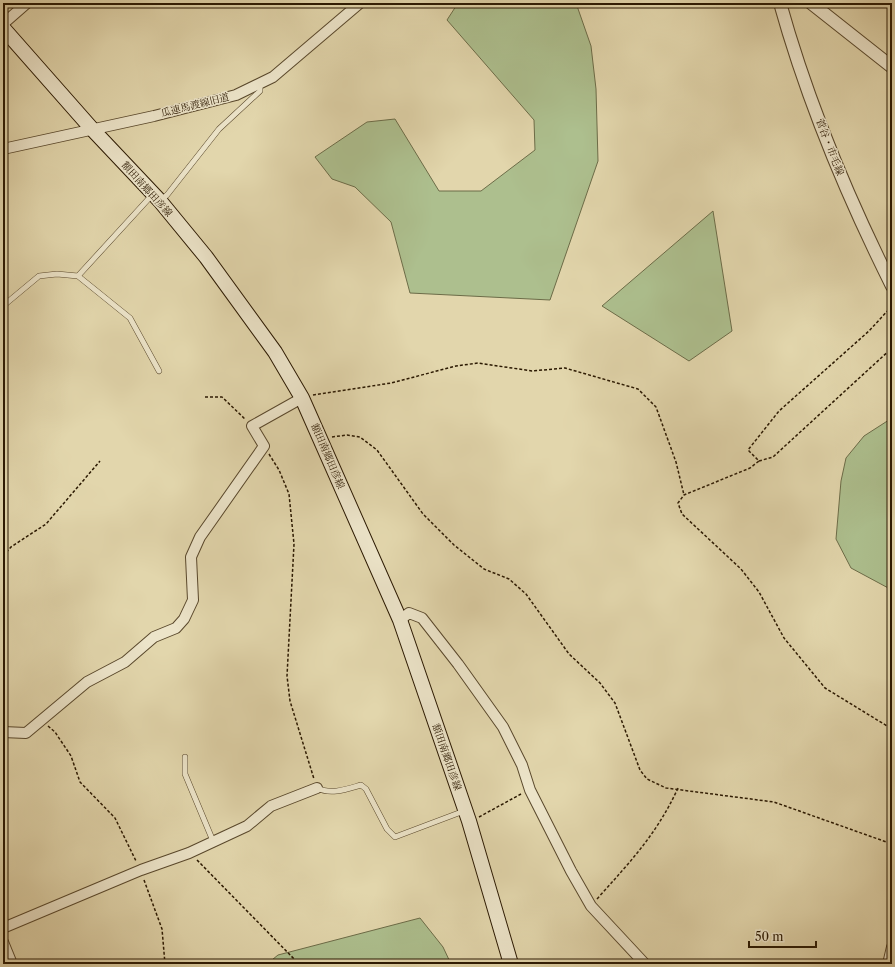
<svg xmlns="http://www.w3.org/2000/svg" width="895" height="967" font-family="'Libre Caslon Text','Noto Serif JP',serif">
<rect width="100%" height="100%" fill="#e2d6ac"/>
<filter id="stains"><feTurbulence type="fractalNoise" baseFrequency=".005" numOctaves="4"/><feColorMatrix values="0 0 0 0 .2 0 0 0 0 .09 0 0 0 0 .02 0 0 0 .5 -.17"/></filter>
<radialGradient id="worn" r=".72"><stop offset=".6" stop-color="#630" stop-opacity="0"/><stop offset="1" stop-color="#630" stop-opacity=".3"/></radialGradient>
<g fill="#adbf8e" stroke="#6c6c48">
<path d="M458,3h118l15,43 5,43 2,72 -48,139 -140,-7 -19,-71 -36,-35 -23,-8 -17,-22 52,-35 28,-3 44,72h42l54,-41 -1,-30 -87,-100z"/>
<path d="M713,211l19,120 -43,30 -87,-55z"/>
<path d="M892,418v172l-41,-22 -15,-29 5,-58 5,-23 18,-22z"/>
<path d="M420,918l23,29 8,17h-184l11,-9z"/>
</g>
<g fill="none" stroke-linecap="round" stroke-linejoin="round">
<defs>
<g id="service">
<path d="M161,200l6,-5 52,-66 41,-38v-7"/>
<path d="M78,276l75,-82"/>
<path d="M3,306l36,-30 18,-2 21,2 52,42 29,53"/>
<path d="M185,757v17l28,67"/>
<path d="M317,788c14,7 30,1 44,-3l5,4 21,40 8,8 69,-26"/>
</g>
<g id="minor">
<path d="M3,24l24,-21"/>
<path d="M3,149l151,-33 82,-21 37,-18 87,-74"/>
<path d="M400,620l9,-7 13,5 36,46 45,63 19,38 8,25 41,81 20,35 54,58"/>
<path d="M3,732l23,1 61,-51 38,-20 29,-25 22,-9 8,-9 9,-19 -2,-43 9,-20 64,-91 -12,-20 50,-28"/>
<path d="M3,928l138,-58 48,-17 58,-27 24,-20 46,-18"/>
<path d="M3,942l9,22"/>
<path d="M888,964l4,-17"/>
</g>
<g id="tertiary">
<path d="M780,3c27,97 67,193 112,283"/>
<path d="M811,3l81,64"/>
</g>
<path id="secondary" d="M3,28l89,101 68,72 46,56 69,95 27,46 98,222 69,201 42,143"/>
</defs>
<use href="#service" stroke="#59482c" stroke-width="6"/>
<use href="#minor" stroke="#59482c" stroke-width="12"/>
<use href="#tertiary" stroke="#59482c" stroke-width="14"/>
<use href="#secondary" stroke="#2b1902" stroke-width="16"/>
<g stroke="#2b1902" stroke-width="1.5" stroke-dasharray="3 2" stroke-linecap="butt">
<path d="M892,306l-23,25 -90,80 -31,39 11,11 -9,7 -66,27 -6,8 4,11 59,55 18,23 25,46 41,50 67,41"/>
<path d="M313,395l78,-12 65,-17 22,-3 54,8 33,-3 73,21 18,18 20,55 8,33"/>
<path d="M205,397h17l23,22"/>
<path d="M332,437l15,-2 13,2 17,13 46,64 31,31 30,24 25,10 17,15 43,60 31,29 15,20 25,67 7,9 19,9 108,14 118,42"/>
<path d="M269,454l10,16 10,24 5,50 -7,132 3,25 24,78"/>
<path d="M759,461l14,-4 119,-109"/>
<path d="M3,556l8,-9 35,-23 54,-63"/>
<path d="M48,726l7,6 16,24 9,26 35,36 21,43"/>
<path d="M479,817l42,-23"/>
<path d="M197,860l102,104"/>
<path d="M144,880l18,49 3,35"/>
<path d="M597,899c33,-37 60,-65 81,-111"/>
</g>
<use href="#service" stroke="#ece4c9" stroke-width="5"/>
<use href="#minor" stroke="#ece4c9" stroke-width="10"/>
<use href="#tertiary" stroke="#ece4c9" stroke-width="12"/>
<use href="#secondary" stroke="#ece4c9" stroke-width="14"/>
</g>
<g text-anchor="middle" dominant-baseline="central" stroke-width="3" stroke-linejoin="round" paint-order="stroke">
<g font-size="10" fill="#2b1902" stroke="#ece4c9">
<text transform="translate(195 105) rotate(-14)">瓜連馬渡線旧道</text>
<text transform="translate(830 147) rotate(69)">菅谷・市毛線</text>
<text transform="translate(147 189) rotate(48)">額田南郷田彦線</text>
<text transform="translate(328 456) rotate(67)">額田南郷田彦線</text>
<text transform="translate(447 757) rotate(71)">額田南郷田彦線</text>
</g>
</g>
<rect width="895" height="967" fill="none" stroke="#e2d6ac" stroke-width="16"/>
<rect x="4" y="4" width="887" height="959" fill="none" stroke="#2b1902" stroke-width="2"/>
<rect x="8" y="8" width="879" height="951" fill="none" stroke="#2b1902"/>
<path d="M749 941v6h67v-6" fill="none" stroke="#2b1902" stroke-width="2"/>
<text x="755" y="941" font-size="12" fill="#2b1902" stroke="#ece4c9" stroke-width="3" paint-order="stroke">50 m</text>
<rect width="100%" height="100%" filter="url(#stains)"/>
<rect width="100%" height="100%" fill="url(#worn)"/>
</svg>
